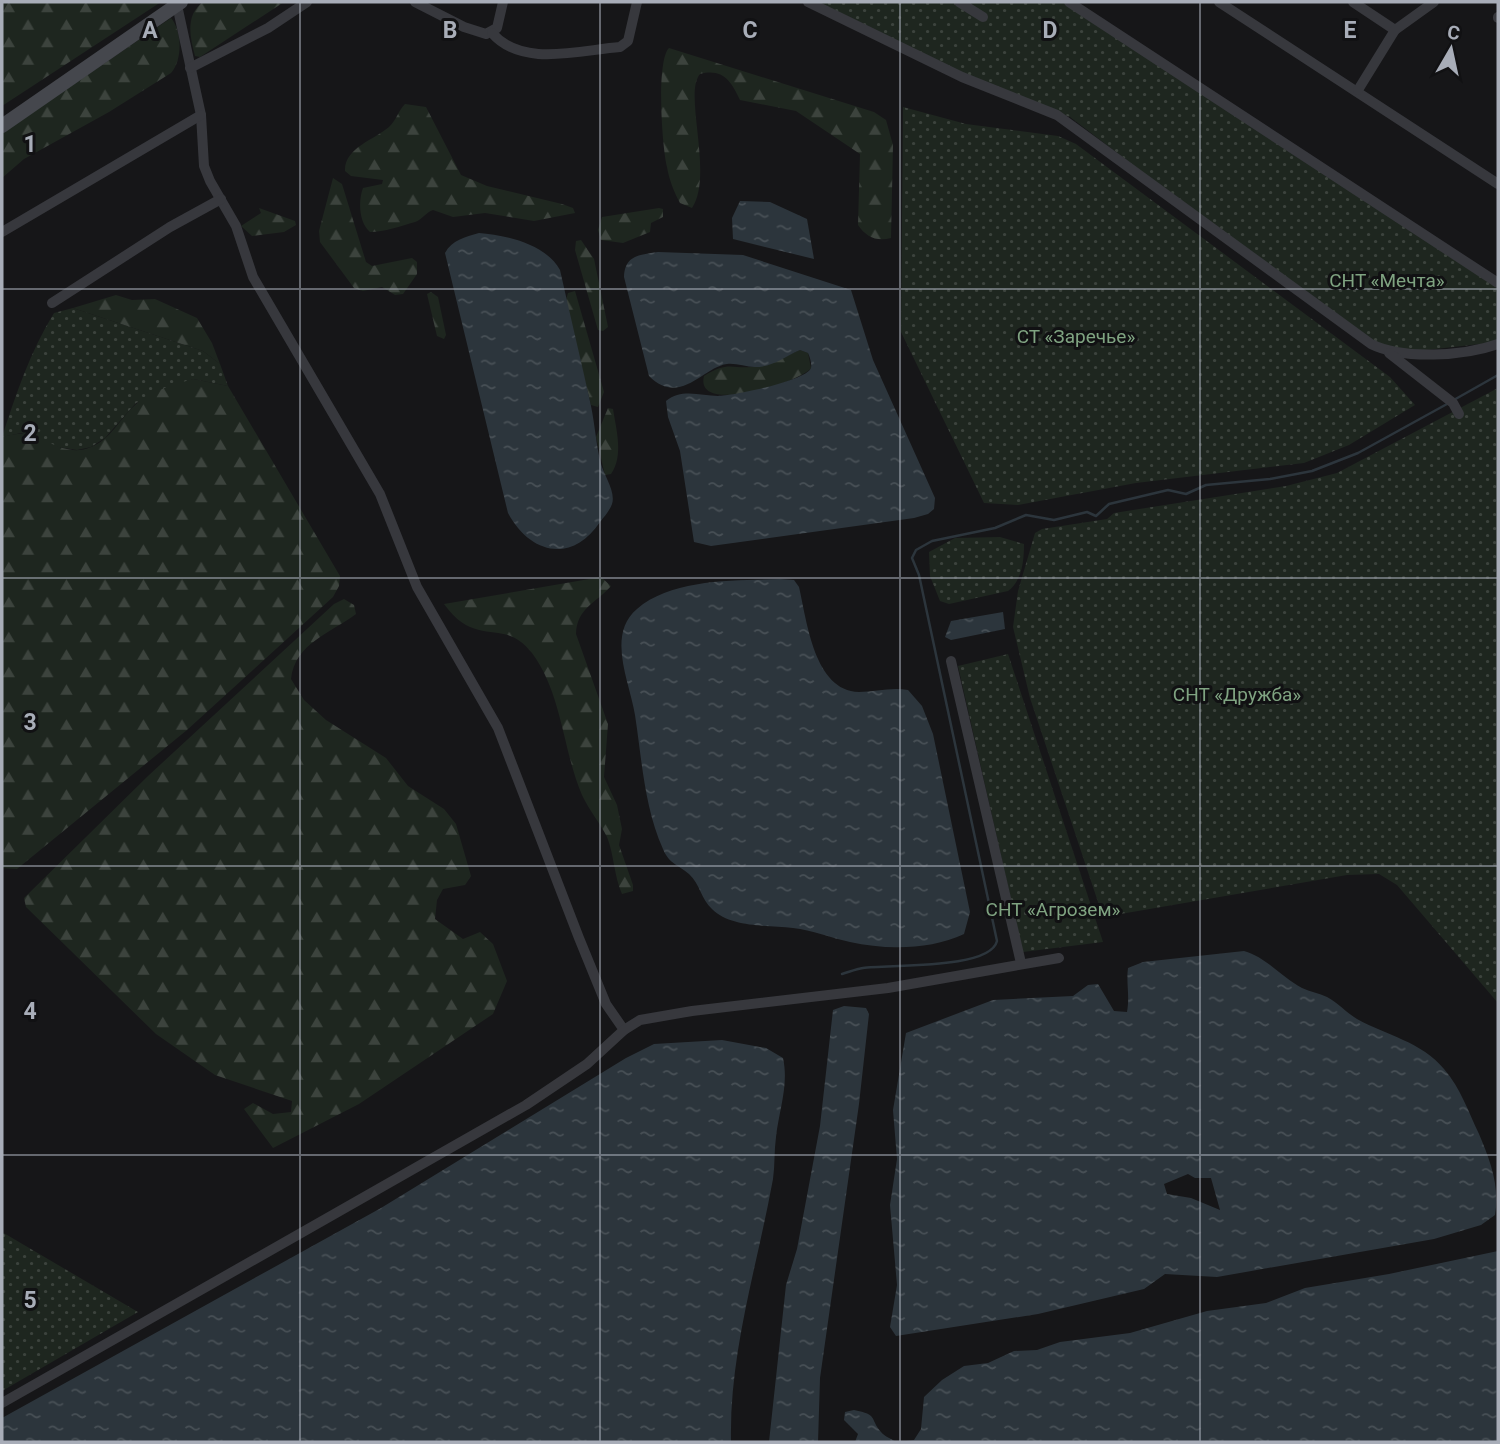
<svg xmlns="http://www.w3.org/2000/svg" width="1500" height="1444" font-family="Roboto,sans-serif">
<defs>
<pattern id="grass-dots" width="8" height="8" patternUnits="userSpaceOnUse" patternTransform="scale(1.75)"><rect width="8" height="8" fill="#1e261f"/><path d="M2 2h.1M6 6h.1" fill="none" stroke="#3c433d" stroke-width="1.8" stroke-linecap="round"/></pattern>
<pattern id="forest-firs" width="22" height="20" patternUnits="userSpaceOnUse" patternTransform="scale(1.75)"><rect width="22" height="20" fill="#1e261f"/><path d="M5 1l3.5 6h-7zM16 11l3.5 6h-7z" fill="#3c433d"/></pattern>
<pattern id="water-ripples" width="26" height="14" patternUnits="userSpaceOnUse" patternTransform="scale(1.75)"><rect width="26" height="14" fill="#2c353c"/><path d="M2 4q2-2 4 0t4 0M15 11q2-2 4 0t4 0" fill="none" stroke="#485056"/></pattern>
</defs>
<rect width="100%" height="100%" fill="#161618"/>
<g fill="url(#grass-dots)">
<path d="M811,2h252l411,263 24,20v57l-81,9 -38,-6 -57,-36 -252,-192 -69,-25z"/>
<path d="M903,107l63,17 92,12 18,8 314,233 25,28 -66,40 -45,18 -168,20 -118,22 -34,-2 -83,-171z"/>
<path d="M73,308l130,43 17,13 8,22 -35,-7 -57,24 -31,35 -14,9 -14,3 -19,-3 -37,-14 -19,4c14,-43 28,-85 52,-124z"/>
<path d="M1498,388v615l-101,-118 -18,-11 -32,1 -244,42 -73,-219 -17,-71 5,-36 17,-58 7,-4 65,-10 7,-6 172,-27 51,-13z"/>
<path d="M1000,537l24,7c0,16 -2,37 -16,47l-59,13 -9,-3 -10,-25 -1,-24 26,-14z"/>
<path d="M1008,654l95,288 -80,10 -65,-286z"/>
<path d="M2,1232l136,80 -136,79z"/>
</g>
<g fill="url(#forest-firs)">
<path d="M2,2h159l-159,104z"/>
<path d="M203,2h81l-84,55 -5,-1c-5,-19 -10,-41 8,-54z"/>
<path d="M171,18c11,13 12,42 0,55l-62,39 -85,47 -22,19v-45z"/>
<path d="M669,48l205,64 12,8 7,25 -2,93c-14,4 -25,-1 -33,-13l2,-71 -64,-43 -56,-11c-9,-19 -17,-32 -40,-26 -17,19 14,101 -8,134l-12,-5c-6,-11 -11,-24 -13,-36 -5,-20 -11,-106 2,-119z"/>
<path d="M405,104l21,3 35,68 26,11 75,18 11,4 2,5 -41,8 -49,-8 -32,4 -20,-7c-7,2 -11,10 -18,12 -14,4 -31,10 -45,10 -11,-9 -12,-31 -7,-44l19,-4 1,-4 -32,-4 -6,-5c-1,-23 29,-31 44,-44 7,-6 9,-16 16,-23z"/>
<path d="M333,178l9,6 24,78 6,4 40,-8 5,4v12l-14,20 -8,1 -13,-8 -19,4 -9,-3 -34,-46 -1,-11z"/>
<path d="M259,208l36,13 1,4 -12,7 -32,4 -11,-10 20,-13z"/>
<path d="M659,208l4,1v8l-12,6 -1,9 -27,11 -22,-3 -3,-10 4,-13z"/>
<path d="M581,240l13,19 14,68 -5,4 -5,-1 -23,-80 1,-9z"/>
<path d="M575,291l29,101 -6,15 -7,-2 -26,-102 3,-10z"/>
<path d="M431,292l7,5 8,38 -2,4 -7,-3 -10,-42z"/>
<path d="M116,295l16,5 23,-1 42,19 15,25 8,21 -17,-13 -130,-43z"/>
<path d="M800,350l8,3 3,15c-10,14 -117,48 -107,8 27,-17 28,-5 54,-10 16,-3 28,-10 42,-16z"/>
<path d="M193,379l35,7 112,190 -1,10 -6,11 -146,133 -170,139 -15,-1v-431c6,-1 14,-4 21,-3 23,3 43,24 68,13 19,-7 29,-28 43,-41 15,-15 39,-21 59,-27z"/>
<path d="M608,408l5,1c3,20 11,47 -2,65l-6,1 -9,-38z"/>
<path d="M601,577l10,9c-16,18 -34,22 -35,48l32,90 -4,53 13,28 5,24 -3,16 14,40v6l-11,3c-8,-18 -8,-40 -15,-57 -7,-14 -18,-27 -25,-42 -19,-44 -20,-102 -50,-142 -28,-37 -55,-3 -88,-49z"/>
<path d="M344,599l10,6 2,9c-25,19 -61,29 -65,65l13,21 22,20 60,38 22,28 36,23 12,15 15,52 -6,9 -22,4 -6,11 -2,19 28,20 17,-7 13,12 14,37 -14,33 -134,90 -86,44 -29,-39 9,-6 20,11 18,-2 1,-11 -77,-26 -59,-41 -130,-127 -2,-9 124,-122 186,-172z"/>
</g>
<g fill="url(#water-ripples)" fill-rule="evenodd">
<path d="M740,201l30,1 37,17 7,40 -81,-20 -1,-21z"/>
<path d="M479,233c26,2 67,11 81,37 10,45 21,90 31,136 4,19 5,39 10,58 3,11 15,28 11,40 -2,6 -8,13 -12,18 -28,42 -70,32 -92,-9l-63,-260c7,-13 20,-16 34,-20z"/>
<path d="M658,252l85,3 108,35 22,70 62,138 -1,11 -6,5 -14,4 -203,28 -17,-4 -14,-91 -12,-34 -2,-16c16,-13 35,-5 52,-5 14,0 88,-15 93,-28 1,-4 -1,-11 -3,-15l-8,-3c-16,7 -27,17 -45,17 -9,0 -19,-4 -28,-3 -24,3 -47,43 -78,12l-25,-99c1,-22 15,-22 34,-25z"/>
<path d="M780,579l14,1 5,7c8,34 15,104 60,105 16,0 32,-5 49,-2l14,16 11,28 37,178 -6,22c-34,16 -78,16 -114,8 -19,-4 -38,-12 -57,-14 -25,-3 -62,0 -81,-19 -11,-10 -12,-25 -23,-35 -10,-9 -20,-10 -26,-25 -19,-43 -21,-89 -28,-134 -5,-32 -29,-80 2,-106 36,-31 98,-28 143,-30z"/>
<path d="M1003,612l2,17 -54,11 -6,-3 6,-16z"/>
<path d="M1244,951c22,6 37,26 58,37 8,4 17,5 25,9 11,6 20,16 30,22 29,16 65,23 87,50 17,20 24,42 35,65 11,26 21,52 16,81l-14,10 -47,14 -217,38 -52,-3 -21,15 -106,25 -142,22 -6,-9 7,-42 -7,-80 7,-46 -4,-49 13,-77 87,-33 80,-4 15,-11 10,-1 16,27 13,1c3,-16 -1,-29 1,-44l15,-6zM1188,1174l7,4h16l9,32 -29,-12 -24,-4 -3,-10z"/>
<path d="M844,1006l22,2 3,6 -10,90 -39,274 -2,64h-49l17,-157 11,-36 23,-123 13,-116z"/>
<path d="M722,1040l44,8 17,10c6,27 -4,52 -7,79 -2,14 -1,28 -3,42 -16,88 -44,174 -42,263h-729v-24l379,-210 245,-150 28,-14z"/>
<path d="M1498,1251v191h-600l16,-2 7,-11 3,-32 18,-17 22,-14 24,-3 26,-12 23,-1 23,-8 70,-9 77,-22 59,-8 39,-15 84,-14z"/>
<path d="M854,1410c25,5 15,8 27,22 3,4 12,8 16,10h-42l3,-8 -14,-14 1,-8z"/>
</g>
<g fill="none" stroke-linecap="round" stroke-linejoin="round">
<g stroke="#2c353c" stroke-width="2.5">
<path d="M1452,401l46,-26"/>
<path d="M842,974c7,-2 14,-5 21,-6 25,-4 127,2 134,-27l-78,-366 -7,-17 4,-8 16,-9 63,-13 31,-13 28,5 33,-8 9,4 13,-12 59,-14 18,4 20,-9 64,-6 42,-8 46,-18 89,-49"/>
</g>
<g stroke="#37383d" stroke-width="10">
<path d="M415,2l49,25 22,7 11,-6 6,-26"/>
<path d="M808,2l154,75 95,38 314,229c32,16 93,12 127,0"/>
<path d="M959,2l24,15"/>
<path d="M1069,2l429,281"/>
<path d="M1219,2l279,182"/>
<path d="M1353,2l42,28"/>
<path d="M177,5l24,110 3,51 6,15 26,45 17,51 127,217 37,93 81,141 81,210 27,66 18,26"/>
<path d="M1498,17v1"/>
<path d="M492,33c30,35 88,17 128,14l8,-6 9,-39"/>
<path d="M190,68l78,-40 39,-26"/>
<path d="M1358,90l37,-60 39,-28"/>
<path d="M2,232l199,-117"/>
<path d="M52,303l118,-76 51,-28"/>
<path d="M1389,353l64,50 6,11"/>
<path d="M951,661l70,302"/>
<path d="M2,1403l524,-298 61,-41 37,-34 16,-10 52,-9 196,-23 171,-30"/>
</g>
<path stroke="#45474d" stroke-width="14" d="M2,126l179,-124"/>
</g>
<path fill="none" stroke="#a8adb8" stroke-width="2" stroke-opacity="0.55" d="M300,2v1440M600,2v1440M900,2v1440M1200,2v1440M2,289h1496M2,578h1496M2,866h1496M2,1155h1496"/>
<g text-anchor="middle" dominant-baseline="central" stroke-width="6" stroke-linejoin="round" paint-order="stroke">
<g font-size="19" fill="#7fa381" stroke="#111113">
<text x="1387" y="280">СНТ «Мечта»</text>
<text x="1076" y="336">СТ «Заречье»</text>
<text x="1237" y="694">СНТ «Дружба»</text>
<text x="1053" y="909">СНТ «Агрозем»</text>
</g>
</g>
<g font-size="23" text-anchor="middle" font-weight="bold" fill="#a8adb8" stroke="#111113" stroke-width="6" stroke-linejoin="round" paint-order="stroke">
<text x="150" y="38">A</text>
<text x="450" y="38">B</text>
<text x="750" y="38">C</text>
<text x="1050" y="38">D</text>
<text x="1350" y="38">E</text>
<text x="30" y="152">1</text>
<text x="30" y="441">2</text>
<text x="30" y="730">3</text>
<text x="30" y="1019">4</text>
<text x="30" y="1308">5</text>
</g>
<rect width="1500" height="1444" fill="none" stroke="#a8adb8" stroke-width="7"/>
<g transform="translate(1451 49) rotate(9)" stroke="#111113" stroke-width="5" paint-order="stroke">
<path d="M0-5L12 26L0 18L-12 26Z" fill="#a8adb8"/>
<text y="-10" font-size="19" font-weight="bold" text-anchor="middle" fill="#a8adb8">С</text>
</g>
</svg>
